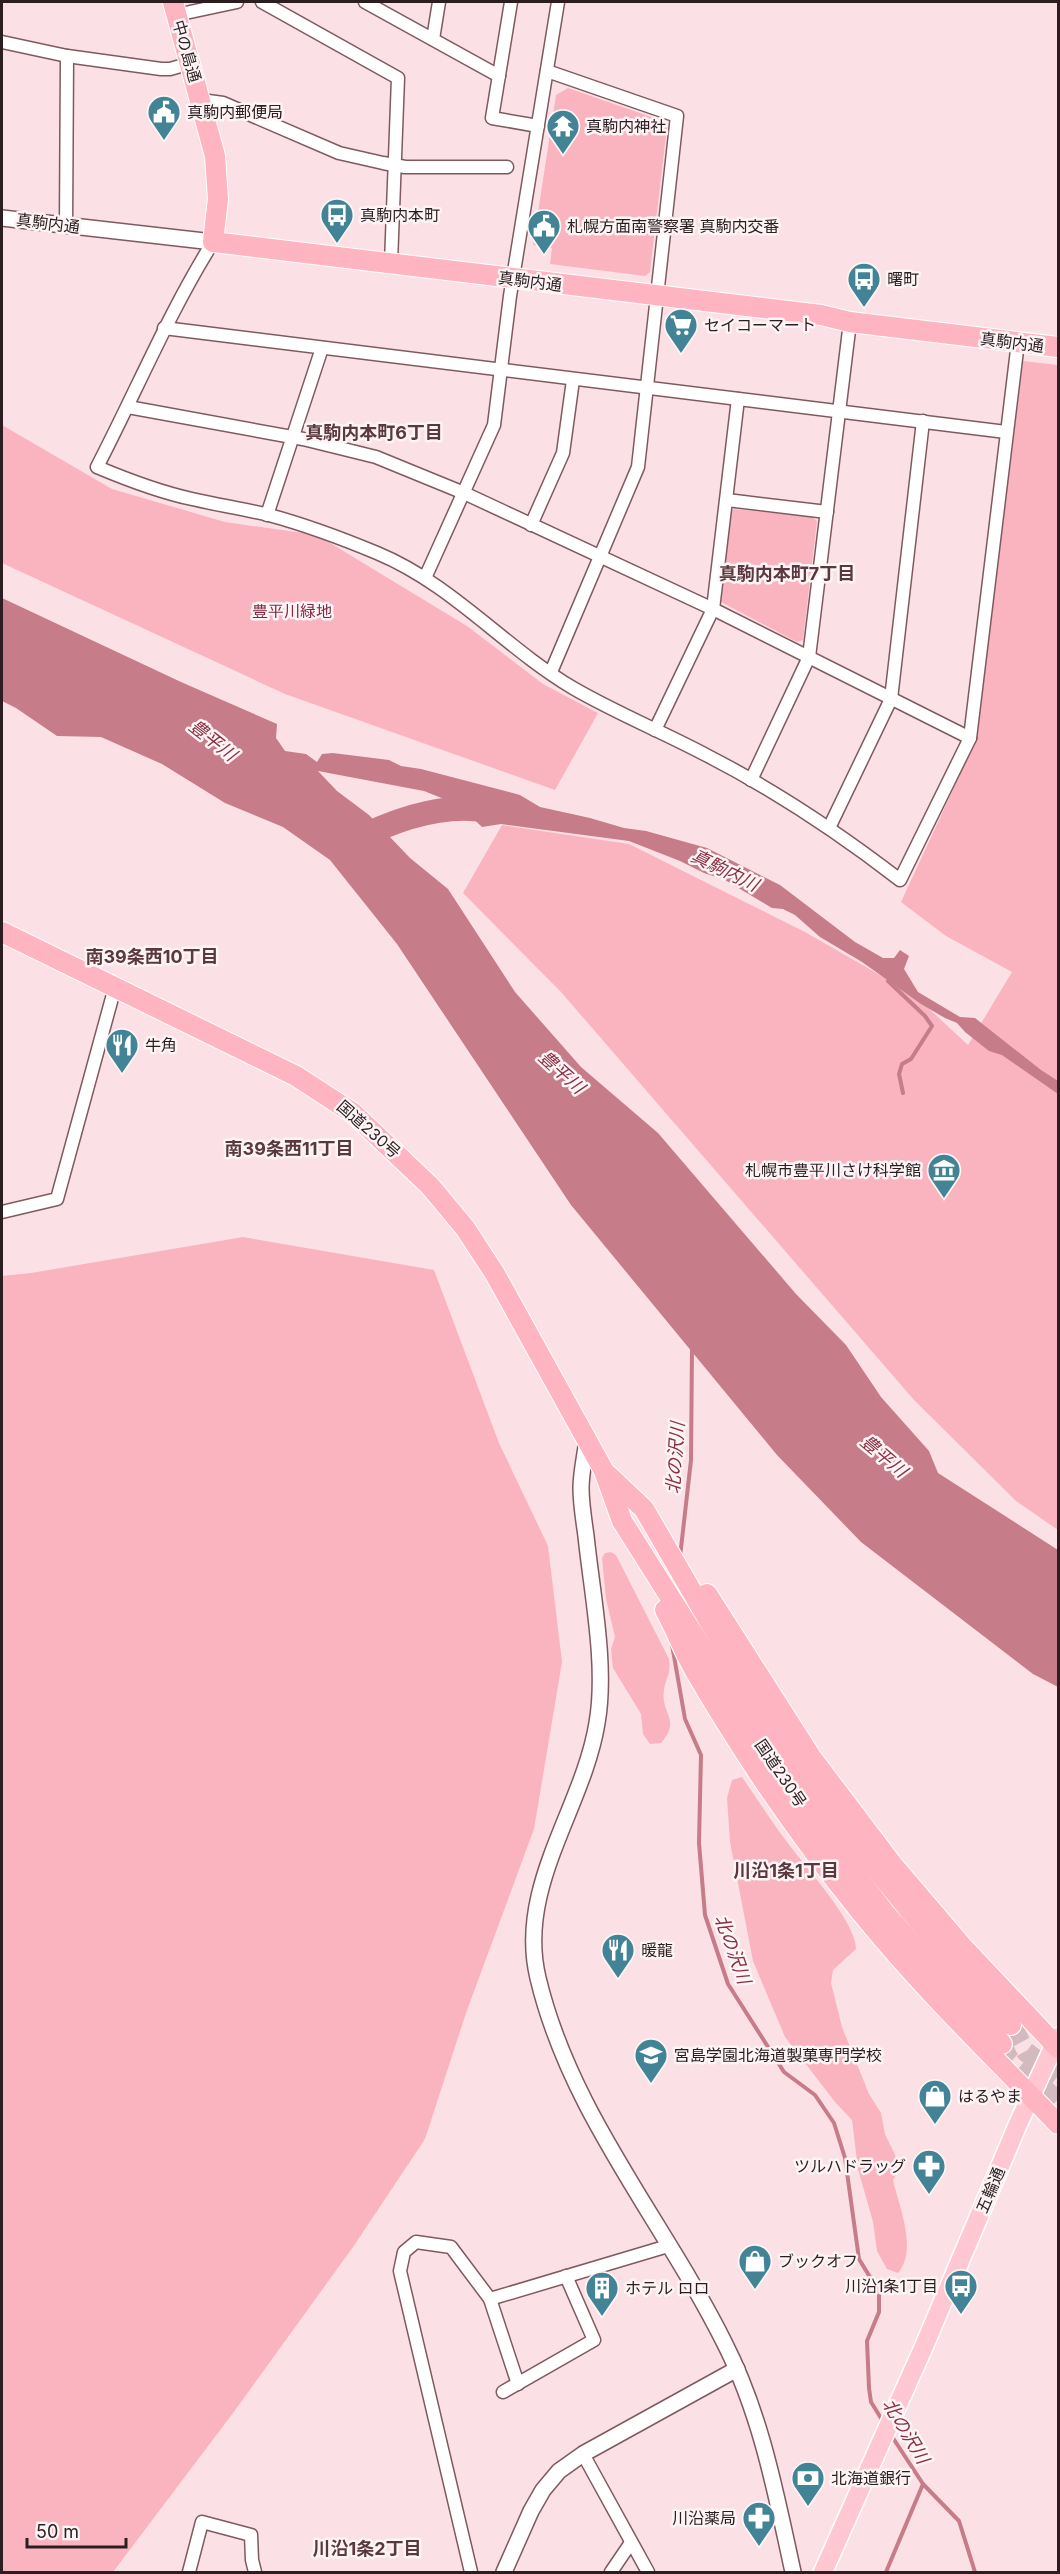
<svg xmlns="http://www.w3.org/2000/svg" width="1060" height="2574" font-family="Inter,'Noto Sans JP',sans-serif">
<rect width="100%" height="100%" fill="#fbe1e5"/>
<g fill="#fab4c0">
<path d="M568,88l95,33 4,6 -17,145 -5,4 -95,-12 2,-16 -19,-3 23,-150z"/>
<path d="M1023,361l35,4v1165l-42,-29 -102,-101 -353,-408 -98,-99 39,-68 127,19 176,88 108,62 55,51 44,-73 -66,-36 -45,-34 75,-162z"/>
<path d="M2,425l110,64 113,33 92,13 150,91 76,58 55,29 -43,77 -270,-96 -283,-131z"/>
<path d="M734,509l78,8 5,4 -14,119 -6,2 -76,-40 10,-90z"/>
<path d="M243,1237l191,33 65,173 49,103 14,116 -28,167 -68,184 -41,126 -72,108 -120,166 -120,159h-111v-1296l29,-3z"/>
<path d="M611,1552l5,3 53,104c2,17 -3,17 -5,31 -4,23 18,30 -3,53l-11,1 -7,-10 -2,-20 -28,-46 -2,-19 4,-12 -9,-38 -4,-41 3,-5z"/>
<path d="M742,1777c14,20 27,41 42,61 17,24 73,84 72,111l-23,21 -2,13 11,44 27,67 12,19 4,21 12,25 -1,16 -3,5c6,27 25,69 5,93l-11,-4 -10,-18 -4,-29 -15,-53 -6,-49 -17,-18 -50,-65 -32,-76 -23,-119 -3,-44 5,-18z"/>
</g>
<path fill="#c67c89" d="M2,598l179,84 96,42 -1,14 9,13 21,3 11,8 5,-8 11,-1 56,7 12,6 20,3 99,26 20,12 50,11 34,10 22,3 61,17 73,37 75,57 28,16h11l6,-8 9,6 -5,13 14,23 42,25 15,1 66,52 17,11v13l-56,-39 -13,-4 -24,-19 -8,-9 -12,-5 -24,-14 -59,-42 -42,-25 -25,-22 -12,-6 -11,-1 -47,-28 -21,-7 -24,-12 -51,-20 -128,-17 -19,3 -23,-22 -35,-14 -106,-20 19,20 32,24 41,43 38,31 67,103 66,75 77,66 138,161 50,51 35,52 48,54 9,22 120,77v137l-25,-13 -172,-132 -84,-87 -206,-250 -174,-261 -67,-84 -47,-33 -58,-24 -63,-39 -61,-27 -44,-1 -41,-28 -14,-7z"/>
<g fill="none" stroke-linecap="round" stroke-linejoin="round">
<g stroke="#c67c89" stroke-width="4">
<path d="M888,981l37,35 7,10 -21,33 -9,5 -3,10 4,19"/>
<path d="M680,1557l11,-97 1,-114"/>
<path d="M671,1639l14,80 16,36 -2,88 6,72 23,69 56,88 31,23 19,28 11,35 14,101 20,33v20l-12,29 2,47 2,14 13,21"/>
<path d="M891,2435l32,49 36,37 16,51"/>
<path d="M886,2572l37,-88"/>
</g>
<path stroke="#c67c89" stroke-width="24" d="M353,841c42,-22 94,-40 142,-29"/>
<g stroke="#d2babe" stroke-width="20" stroke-dasharray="20 10" stroke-linecap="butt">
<path d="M1011,2025l15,27 32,24"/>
<path d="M1002,2044l6,14 50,43"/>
</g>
<defs>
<g id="minor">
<path d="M262,2l136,76 -7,185"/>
<path d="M365,2l134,74"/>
<path d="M511,2l-19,116 46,8"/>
<path d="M176,15l61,-13"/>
<path d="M433,39l6,-37"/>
<path d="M2,42l65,14 94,13h9l21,-6"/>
<path d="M547,71l130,45 -39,351 -87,205"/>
<path d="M201,100l22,3 116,50 44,10 22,4h102"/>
<path d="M66,225l1,-169"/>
<path d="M213,242c-45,72 -77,150 -116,225 31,13 62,25 95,32 26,6 52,10 77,16 37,10 72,23 108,38 75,31 127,94 196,135 43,25 90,44 135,68 68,35 131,77 192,124l70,-142 48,-396"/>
<path d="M164,328l842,104"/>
<path d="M128,407l175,32 73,18 88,36 249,116 257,129"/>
<path d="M727,500l100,12"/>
<path d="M267,515l55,-167"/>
<path d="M531,525l32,-72 10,-73"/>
<path d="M425,578l69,-153 16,-129 48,-294"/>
<path d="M655,730l58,-121 25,-210"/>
<path d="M751,780l58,-123 41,-335"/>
<path d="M829,828l62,-129 32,-278"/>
<path d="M2,1212l55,-13 58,-212"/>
<path d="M490,2299l28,85"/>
<path d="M503,2392l91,-52 -28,-64"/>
<path d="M583,2454l65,118"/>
<path d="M189,2572l13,-50 49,13 1,25 3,12"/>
<path d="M471,2572l-71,-301 4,-19 12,-10 35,5 39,52 178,-53"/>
<path d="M611,2572l19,-28"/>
</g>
<g id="tertiary">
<path d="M2,218l211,24"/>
<path d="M587,1440c-2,16 -6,33 -6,48 0,16 3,33 5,48 6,58 21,130 11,187 -14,86 -81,164 -59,255 32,135 125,242 186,364 37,72 52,152 69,230"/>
<path d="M504,2572l27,-61 12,-21 16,-19 24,-17 154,-85"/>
</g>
<path id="primary" d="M823,2572l102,-228 93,-220 40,-87"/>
<g id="trunk">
<path d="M173,2l42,154 3,43 -5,43 608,73 29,7 208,25"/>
<path d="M2,932l294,144 57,37 77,73 35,42 30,46 109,197 18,50 157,249 52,73 54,70 76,87 41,44"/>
<path d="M608,1475l36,34 107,184 41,64 56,78 99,121 64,69"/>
<path d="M707,1594l104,163 81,107 69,81 97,103"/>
<path d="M665,1610c11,20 19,42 30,61 49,84 104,165 165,240 61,76 131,143 198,213"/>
</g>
</defs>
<use href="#minor" stroke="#7e5a60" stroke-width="15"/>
<use href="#tertiary" stroke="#7e5a60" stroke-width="18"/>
<use href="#primary" stroke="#fff" stroke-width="21"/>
<use href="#trunk" stroke="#fff" stroke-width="22"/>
<use href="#minor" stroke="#fff" stroke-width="12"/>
<use href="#tertiary" stroke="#fff" stroke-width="15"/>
<use href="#primary" stroke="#ffc7d1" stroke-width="18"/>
<use href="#trunk" stroke="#ffb4c2" stroke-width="20"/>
</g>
<defs>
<symbol id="civic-pin" viewBox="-11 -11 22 30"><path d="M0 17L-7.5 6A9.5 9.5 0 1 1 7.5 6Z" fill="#428496" stroke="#fcf4f5"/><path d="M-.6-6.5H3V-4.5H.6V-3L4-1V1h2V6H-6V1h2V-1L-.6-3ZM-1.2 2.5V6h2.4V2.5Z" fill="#fff"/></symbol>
<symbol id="temple-pin" viewBox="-11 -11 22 30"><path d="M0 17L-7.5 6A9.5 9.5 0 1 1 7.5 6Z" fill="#428496" stroke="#fcf4f5"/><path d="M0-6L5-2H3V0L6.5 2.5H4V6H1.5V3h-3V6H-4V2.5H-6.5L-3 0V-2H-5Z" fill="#fff"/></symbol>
<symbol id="bus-pin" viewBox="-11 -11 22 30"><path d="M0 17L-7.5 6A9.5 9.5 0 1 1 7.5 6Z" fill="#428496" stroke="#fcf4f5"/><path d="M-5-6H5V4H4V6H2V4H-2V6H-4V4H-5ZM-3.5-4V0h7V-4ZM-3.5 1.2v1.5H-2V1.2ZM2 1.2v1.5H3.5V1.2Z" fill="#fff"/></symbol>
<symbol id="supermarket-pin" viewBox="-11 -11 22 30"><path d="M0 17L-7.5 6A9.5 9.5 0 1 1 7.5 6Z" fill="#428496" stroke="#fcf4f5"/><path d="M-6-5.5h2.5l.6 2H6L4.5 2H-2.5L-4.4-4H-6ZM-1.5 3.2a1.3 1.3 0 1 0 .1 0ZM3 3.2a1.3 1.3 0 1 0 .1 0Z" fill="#fff"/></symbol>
<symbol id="restaurant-pin" viewBox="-11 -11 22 30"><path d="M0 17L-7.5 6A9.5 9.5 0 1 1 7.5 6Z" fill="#428496" stroke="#fcf4f5"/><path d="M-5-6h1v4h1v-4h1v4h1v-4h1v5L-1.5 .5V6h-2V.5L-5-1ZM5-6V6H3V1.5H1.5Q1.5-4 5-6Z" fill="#fff"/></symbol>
<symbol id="museum-pin" viewBox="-11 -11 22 30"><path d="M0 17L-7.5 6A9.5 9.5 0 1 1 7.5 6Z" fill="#428496" stroke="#fcf4f5"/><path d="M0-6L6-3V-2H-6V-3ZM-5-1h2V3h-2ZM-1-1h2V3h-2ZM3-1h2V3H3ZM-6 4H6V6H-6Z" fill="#fff"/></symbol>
<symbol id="university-pin" viewBox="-11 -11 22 30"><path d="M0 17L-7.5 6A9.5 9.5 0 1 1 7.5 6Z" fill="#428496" stroke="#fcf4f5"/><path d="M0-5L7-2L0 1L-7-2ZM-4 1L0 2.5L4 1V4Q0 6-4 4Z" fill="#fff"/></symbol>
<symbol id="shop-pin" viewBox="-11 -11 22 30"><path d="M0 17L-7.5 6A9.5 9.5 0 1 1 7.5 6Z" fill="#428496" stroke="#fcf4f5"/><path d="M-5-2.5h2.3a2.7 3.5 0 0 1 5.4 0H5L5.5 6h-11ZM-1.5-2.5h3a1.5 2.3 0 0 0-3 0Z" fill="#fff"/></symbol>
<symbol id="pharmacy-pin" viewBox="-11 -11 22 30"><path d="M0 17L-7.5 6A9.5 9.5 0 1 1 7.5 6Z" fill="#428496" stroke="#fcf4f5"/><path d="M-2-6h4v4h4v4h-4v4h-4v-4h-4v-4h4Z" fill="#fff"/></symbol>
<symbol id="building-pin" viewBox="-11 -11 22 30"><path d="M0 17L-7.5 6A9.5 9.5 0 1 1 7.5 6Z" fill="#428496" stroke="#fcf4f5"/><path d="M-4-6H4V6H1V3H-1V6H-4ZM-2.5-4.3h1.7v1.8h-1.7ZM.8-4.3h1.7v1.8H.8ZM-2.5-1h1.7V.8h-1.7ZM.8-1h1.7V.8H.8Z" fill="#fff"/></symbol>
<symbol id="bank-pin" viewBox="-11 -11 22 30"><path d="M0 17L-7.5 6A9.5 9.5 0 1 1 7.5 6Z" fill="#428496" stroke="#fcf4f5"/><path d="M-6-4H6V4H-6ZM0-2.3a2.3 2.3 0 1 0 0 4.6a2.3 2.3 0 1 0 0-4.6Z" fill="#fff"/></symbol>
</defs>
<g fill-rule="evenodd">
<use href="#civic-pin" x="145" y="93" width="38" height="52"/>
<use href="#temple-pin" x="544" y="107" width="38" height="52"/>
<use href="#bus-pin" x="318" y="196" width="38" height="52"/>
<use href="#civic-pin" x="525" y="207" width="38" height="52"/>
<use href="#bus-pin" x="845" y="260" width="38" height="52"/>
<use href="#supermarket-pin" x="662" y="306" width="38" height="52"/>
<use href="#restaurant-pin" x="103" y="1026" width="38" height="52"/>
<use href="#museum-pin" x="925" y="1151" width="38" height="52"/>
<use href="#restaurant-pin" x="599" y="1931" width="38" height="52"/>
<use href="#university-pin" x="632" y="2036" width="38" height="52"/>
<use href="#shop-pin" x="916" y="2077" width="38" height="52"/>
<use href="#pharmacy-pin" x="910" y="2147" width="38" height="52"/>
<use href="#shop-pin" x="736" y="2242" width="38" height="52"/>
<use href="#bus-pin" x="942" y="2267" width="38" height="52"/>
<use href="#building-pin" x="583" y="2269" width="38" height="52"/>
<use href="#bank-pin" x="789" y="2459" width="38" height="52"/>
<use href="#pharmacy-pin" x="740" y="2499" width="38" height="52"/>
</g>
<g text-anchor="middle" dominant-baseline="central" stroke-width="5" stroke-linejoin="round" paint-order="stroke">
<g font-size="16" fill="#2c1d20" stroke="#fcf4f5">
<text transform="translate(187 51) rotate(74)">中の島通</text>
<text transform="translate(48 223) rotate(7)">真駒内通</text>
<text transform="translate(530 281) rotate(7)">真駒内通</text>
<text transform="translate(1012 342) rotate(7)">真駒内通</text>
<text transform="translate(369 1129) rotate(41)">国道230号</text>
<text transform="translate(781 1773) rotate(56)">国道230号</text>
<text transform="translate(990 2190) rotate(-67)">五輪通</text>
</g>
<g font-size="16" fill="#2c1d20" stroke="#fcf4f5" text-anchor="start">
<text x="187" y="112">真駒内郵便局</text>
<text x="586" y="126">真駒内神社</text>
<text x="360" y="215">真駒内本町</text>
<text x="567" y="226">札幌方面南警察署 真駒内交番</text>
<text x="887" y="279">曙町</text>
<text x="704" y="325">セイコーマート</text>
<text x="145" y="1045">牛角</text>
<text x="921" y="1170" text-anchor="end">札幌市豊平川さけ科学館</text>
<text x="641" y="1950">暖龍</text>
<text x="674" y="2055">宮島学園北海道製菓専門学校</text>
<text x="958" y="2096">はるやま</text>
<text x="906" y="2166" text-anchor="end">ツルハドラッグ</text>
<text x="778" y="2261">ブックオフ</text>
<text x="938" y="2286" text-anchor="end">川沿1条1丁目</text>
<text x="625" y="2288">ホテル ロロ</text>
<text x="831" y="2478">北海道銀行</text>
<text x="736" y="2518" text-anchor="end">川沿薬局</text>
</g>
<g font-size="16" fill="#822840" stroke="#fcf4f5">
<text x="292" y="611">豊平川緑地</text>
</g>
<g font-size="18" font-weight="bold" fill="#5a383e" stroke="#fcf4f5">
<text x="374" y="432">真駒内本町6丁目</text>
<text x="787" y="573">真駒内本町7丁目</text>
<text x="152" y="956">南39条西10丁目</text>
<text x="289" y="1148">南39条西11丁目</text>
<text x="786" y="1870">川沿1条1丁目</text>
<text x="367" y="2548">川沿1条2丁目</text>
</g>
<g font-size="18" font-style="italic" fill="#892f46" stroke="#fcf4f5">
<text transform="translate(213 740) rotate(38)">豊平川</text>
<text transform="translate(725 870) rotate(26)">真駒内川</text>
<text transform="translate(562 1072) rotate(42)">豊平川</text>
<text transform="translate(884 1456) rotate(40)">豊平川</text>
<text transform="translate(675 1458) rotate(-86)">北の沢川</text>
<text transform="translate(733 1949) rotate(70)">北の沢川</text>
<text transform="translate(906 2431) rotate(59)">北の沢川</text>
</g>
</g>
<rect width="1060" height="2574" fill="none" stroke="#2c1d20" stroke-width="6"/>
<path d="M27 2538v9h99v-9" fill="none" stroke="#2c1d20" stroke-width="3"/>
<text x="36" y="2538" font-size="18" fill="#2c1d20" stroke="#fcf4f5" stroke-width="4.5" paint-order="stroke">50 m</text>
</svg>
